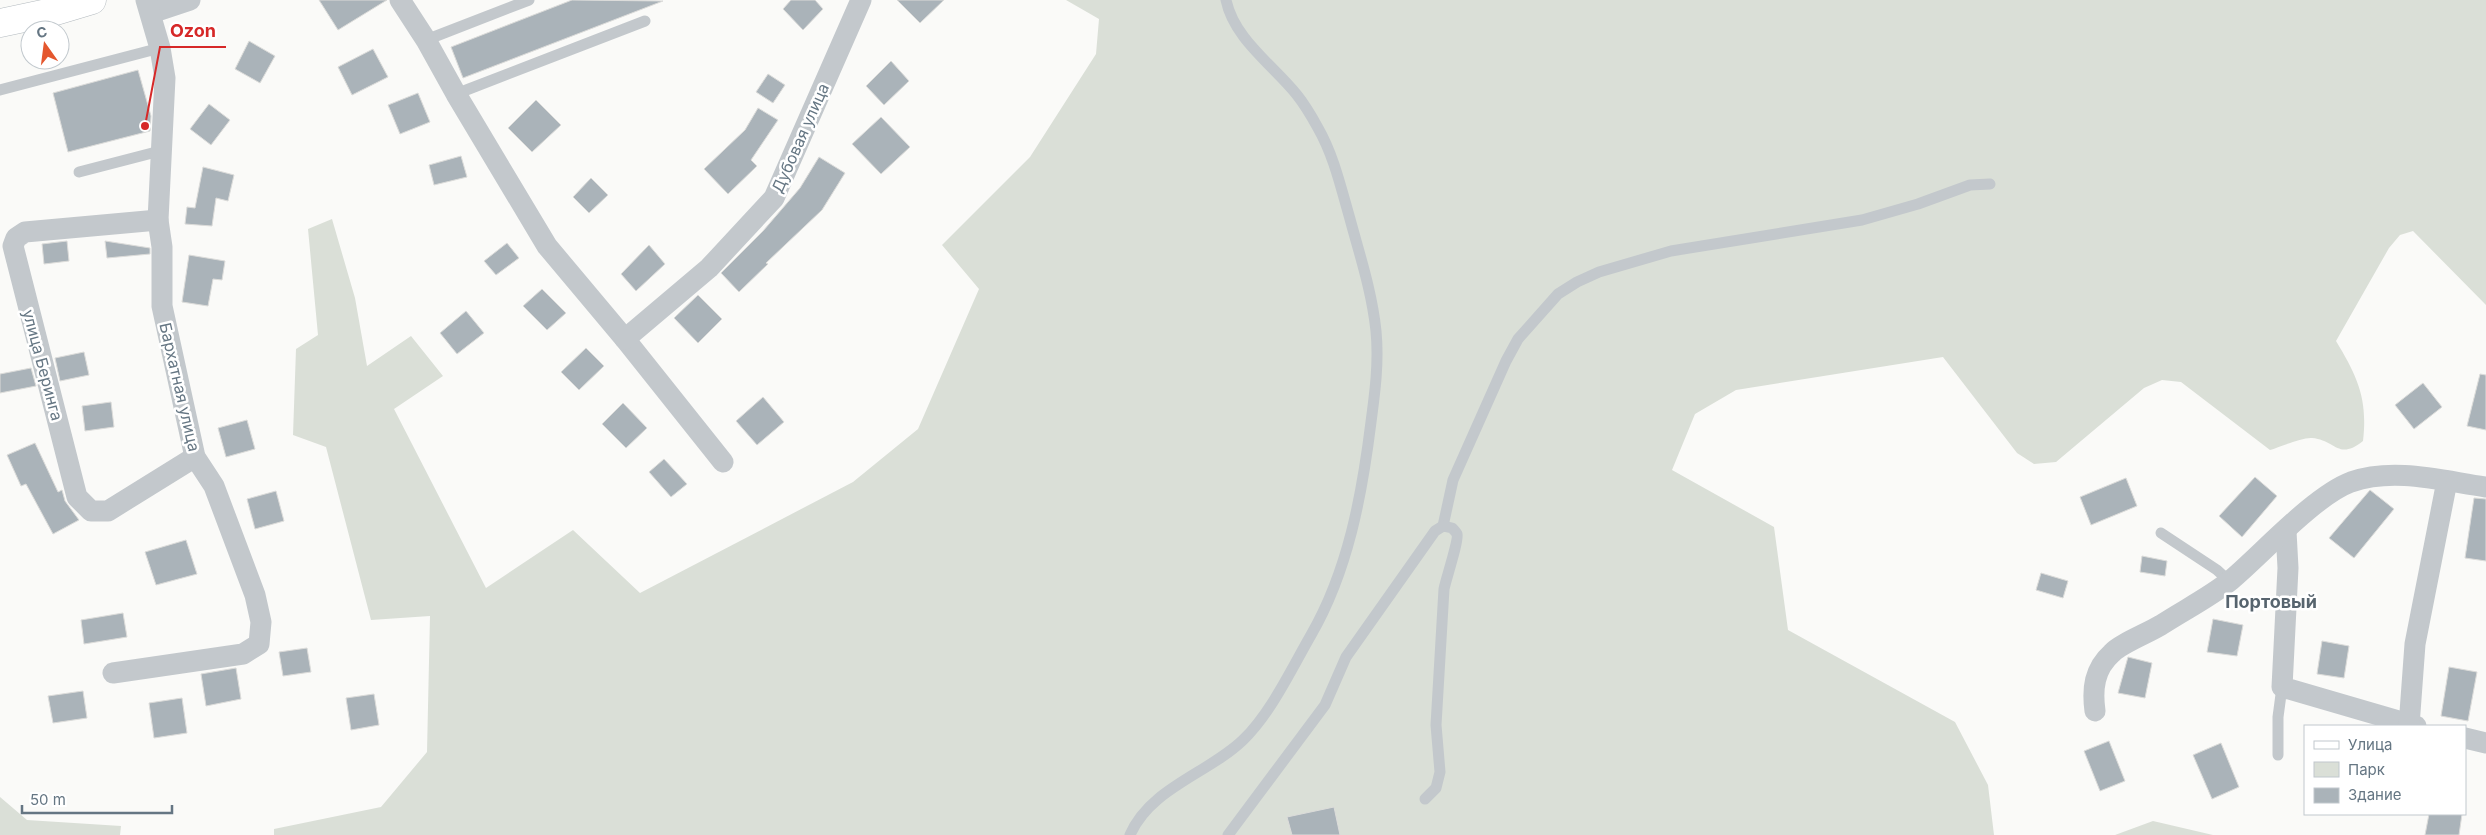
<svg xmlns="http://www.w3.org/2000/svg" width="2486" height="835" font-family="Inter,sans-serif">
<rect width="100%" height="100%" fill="#fafaf8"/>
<g fill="#dadfd7">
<path d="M1066,0h1420v305l-73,-74 -13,4 -11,13 -53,93c21,35 32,57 27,100 -25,20 -27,-1 -51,-3 -9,-1 -32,9 -42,12l-89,-68 -19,-2 -18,8 -88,74 -22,2 -17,-11 -74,-96 -207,33 -41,24 -23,56 102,57 14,103 167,92 33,63 6,50h-1720v-6l107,-22 46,-55 3,-136 -59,4 -45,-173 -33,-12 3,-86 22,-14 -10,-106 24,-10 23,79 12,68 44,-30 32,40 -49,33 92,179 87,-58 67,63 213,-111 65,-53 61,-140 -37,-44 88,-88 66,-103 3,-35z"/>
<path d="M0,797l27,23 94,6 -1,9h-120z"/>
<path d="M2153,821l60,14h-98z"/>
</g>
<g fill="#aab3b9" stroke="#dcdcda">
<path d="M319,0h68l-49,30z"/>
<path d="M572,0l91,1 -200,77 -12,-31z"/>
<path d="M791,0h24l8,9 -20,21 -20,-21z"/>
<path d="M897,0h47l-24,23z"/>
<path d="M249,41l26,15 -15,27 -25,-14z"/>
<path d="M373,49l15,28 -36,18 -14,-28z"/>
<path d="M891,61l18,20 -25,24 -18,-19z"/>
<path d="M138,70l13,46 -1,15 -82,21 -15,-59z"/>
<path d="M768,74l17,11 -12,18 -17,-11z"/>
<path d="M418,93l12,29 -30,12 -12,-29z"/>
<path d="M536,100l25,25 -29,27 -24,-24z"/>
<path d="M209,104l21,16 -19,25 -21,-16z"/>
<path d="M758,108l20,12 -27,40 6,6 -29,28 -24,-25 41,-39z"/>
<path d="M881,117l29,30 -29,27 -29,-30z"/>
<path d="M461,156l6,21 -33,8 -5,-20z"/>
<path d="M819,157l26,16 -23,37 -56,53 2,1 -29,28 -18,-19 42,-42 37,-43z"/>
<path d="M203,167l31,8 -6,26 -12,-3 -4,28 -27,-2 2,-17 8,1z"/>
<path d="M591,178l17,17 -19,18 -16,-16z"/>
<path d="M67,241l2,20 -25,3 -2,-20z"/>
<path d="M105,241l45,7v6l-43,4z"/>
<path d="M507,243l12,15 -23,17 -12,-14z"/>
<path d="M649,245l16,19 -29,27 -15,-17z"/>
<path d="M189,255l36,6 -3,19 -9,-1 -5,27 -26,-4z"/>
<path d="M542,289l24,24 -19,17 -24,-24z"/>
<path d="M698,295l24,24 -24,24 -24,-25z"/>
<path d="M466,311l18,22 -27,21 -17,-21z"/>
<path d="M586,348l18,18 -25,24 -18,-18z"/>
<path d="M84,352l5,23 -29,6 -5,-23z"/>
<path d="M31,368l5,18 -36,7v-19z"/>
<path d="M2480,374l6,1v55l-19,-4z"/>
<path d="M2423,383l19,24 -28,22 -19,-24z"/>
<path d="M763,397l21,25 -27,23 -21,-24z"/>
<path d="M111,402l3,25 -29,4 -3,-25z"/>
<path d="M623,403l24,25 -21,20 -24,-24z"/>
<path d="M247,420l8,29 -29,8 -8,-29z"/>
<path d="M35,443l23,49 4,-2 3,11 14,19 -26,14 -27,-50 -5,2 -14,-31z"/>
<path d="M664,459l23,25 -16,13 -22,-25z"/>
<path d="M2255,477l22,19 -35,41 -23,-21z"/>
<path d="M2126,478l11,28 -46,19 -11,-28z"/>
<path d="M2370,490l24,19 -40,49 -25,-20z"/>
<path d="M276,491l8,30 -29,8 -8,-30z"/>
<path d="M2474,498l12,1v62l-21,-3z"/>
<path d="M186,540l11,34 -41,11 -11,-33z"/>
<path d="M2142,556l25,5 -2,15 -25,-4z"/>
<path d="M2041,573l27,8 -5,17 -27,-8z"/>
<path d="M123,613l4,24 -43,7 -3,-24z"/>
<path d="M2213,619l30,6 -6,31 -30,-4z"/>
<path d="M2322,641l27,5 -5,32 -27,-4z"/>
<path d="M307,648l4,24 -28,4 -4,-24z"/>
<path d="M2128,657l24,6 -7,35 -27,-5z"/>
<path d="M2449,667l28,5 -9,49 -27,-5z"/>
<path d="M236,668l5,31 -35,7 -5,-32z"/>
<path d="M83,691l4,27 -34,5 -5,-27z"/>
<path d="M374,694l5,31 -28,5 -5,-32z"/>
<path d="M182,698l5,35 -33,5 -5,-35z"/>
<path d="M2109,741l16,40 -25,10 -16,-40z"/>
<path d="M2221,743l18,44 -27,12 -19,-44z"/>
<path d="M1334,807l6,28h-48l-5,-18z"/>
<path d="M2429,814h33l-3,21h-34z"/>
</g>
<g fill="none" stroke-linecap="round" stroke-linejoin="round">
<defs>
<path id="secondary" d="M0,23l52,-11 40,-12"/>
</defs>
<use href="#secondary" stroke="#b3babf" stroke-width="29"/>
<g stroke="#c3c8cc" stroke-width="11">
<path d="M426,40l103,-40"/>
<path d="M0,90l160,-42"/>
<path d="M456,94l189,-73"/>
<path d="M79,172l81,-21"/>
<path d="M1443,526l10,-46 53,-119 12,-22 40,-45 19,-12 22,-10 72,-21 191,-31 56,-16 52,-19 20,-1"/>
<path d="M2161,533l56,37 12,11"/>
<path d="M2278,755v-38l4,-30"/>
<path d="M1130,835c20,-47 79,-62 113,-95 28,-27 49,-72 68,-105 37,-64 51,-140 60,-213 4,-30 8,-60 5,-91 -4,-39 -16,-75 -26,-112 -9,-31 -16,-63 -32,-91 -6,-11 -13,-23 -21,-33 -24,-30 -63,-56 -71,-95"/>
<path d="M1228,835l97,-130 21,-48 89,-126 8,-5 9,2c2,2 4,4 5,6 2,6 -11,45 -13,55l-8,136 4,47 -4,16 -11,11"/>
</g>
<g stroke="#c3c8cc" stroke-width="21">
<path d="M400,0l26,40 30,54 91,152 78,93 98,123"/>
<path d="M151,13l39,-13"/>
<path d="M158,220l-133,12 -9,6 -3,8 64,251 14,14h17l87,-54"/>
<path d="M625,339l84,-71 65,-70 87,-198"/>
<path d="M2286,531l2,37 -6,119 134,39"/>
<path d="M113,673l130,-19 16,-10 2,-22 -6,-27 -41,-109 -19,-29 -33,-151v-59l-4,-27 7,-142 -5,-30 -14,-48"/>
<path d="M2095,711c-3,-22 -1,-42 17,-58 8,-9 36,-20 49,-28 23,-15 49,-28 70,-45 32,-27 83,-84 120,-98 43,-15 92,-1 135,5"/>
<path d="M2409,726l6,-82 32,-163"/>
<path d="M2465,738l21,5"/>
</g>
<use href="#secondary" stroke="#fff" stroke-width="28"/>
</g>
<g text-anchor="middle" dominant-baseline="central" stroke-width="5" stroke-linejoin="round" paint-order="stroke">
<g font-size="16" fill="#657683" stroke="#fff">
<text transform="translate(800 138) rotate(-66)">Дубовая улица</text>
<text transform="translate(43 365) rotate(75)">улица Беринга</text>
<text transform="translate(180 387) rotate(77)">Бархатная улица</text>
</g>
<g font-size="18" font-weight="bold" fill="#57646e" stroke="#fff">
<text x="2271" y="601">Портовый</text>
</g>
</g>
<path fill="none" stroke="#d62828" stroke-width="2" d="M145 126L160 47H226"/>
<circle fill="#d62828" stroke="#fff" stroke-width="2" cx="145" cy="126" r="5"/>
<g font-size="18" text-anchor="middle" font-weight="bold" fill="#d62828" stroke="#fff" stroke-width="5" stroke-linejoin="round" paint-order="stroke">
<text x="193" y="37">Ozon</text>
</g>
<rect x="2304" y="725" width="162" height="90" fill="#ffffff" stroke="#c1c8cd"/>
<rect x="2314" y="741" width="25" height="8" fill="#ffffff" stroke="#c1c8cd"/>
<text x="2348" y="750" font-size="15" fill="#657683">Улица</text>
<rect x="2314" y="762" width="25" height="15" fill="#dadfd7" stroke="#c1c8cd"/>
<text x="2348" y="775" font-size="15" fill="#657683">Парк</text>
<rect x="2314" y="788" width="25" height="15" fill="#aab3b9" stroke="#c1c8cd"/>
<text x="2348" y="800" font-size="15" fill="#657683">Здание</text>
<g transform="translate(45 45) rotate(346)"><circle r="24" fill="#ffffff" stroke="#c1c8cd"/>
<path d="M0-4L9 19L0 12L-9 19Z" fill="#e4572e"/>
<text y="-8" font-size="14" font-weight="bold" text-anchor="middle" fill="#657683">С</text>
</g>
<path d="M22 805v8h150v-8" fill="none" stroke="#657683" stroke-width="2.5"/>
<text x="30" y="805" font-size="15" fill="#657683" stroke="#ffffff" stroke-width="4" paint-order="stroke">50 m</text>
</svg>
